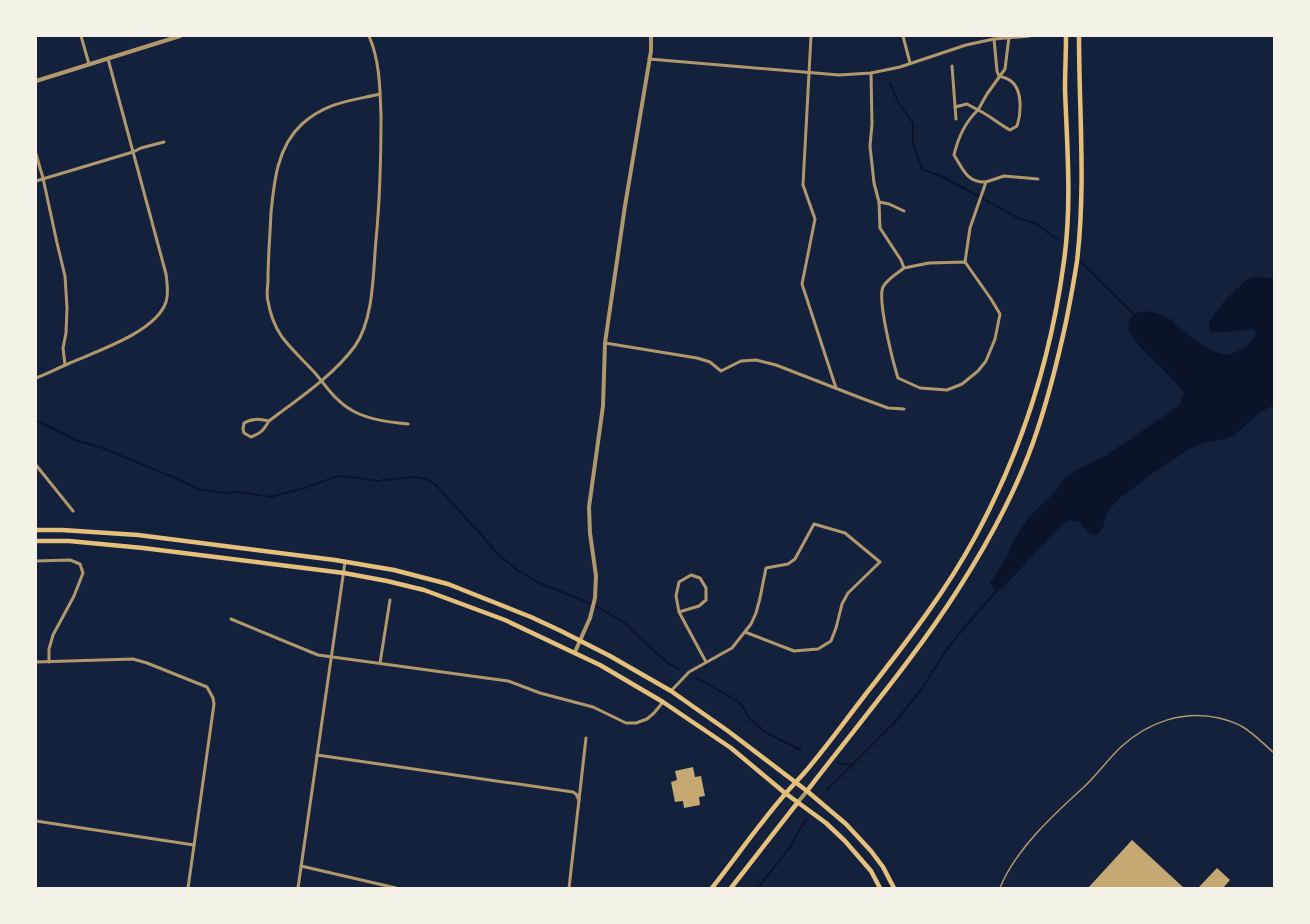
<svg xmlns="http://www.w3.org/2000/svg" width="1310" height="924" font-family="Barlow,sans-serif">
<rect width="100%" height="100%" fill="#14213d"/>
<path fill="#0b132b" d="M1253,277l21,1v129l-6,1 -11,7 -22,20 -7,3 -25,5 -10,4 -40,26 -37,28 -8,10 -5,16 -4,6 -6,2 -4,-2 -10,-11 -10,-2 -5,3 -30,31 -31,34 -7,3 -5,-5 -1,-3 17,-26 3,-10 10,-17 10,-14 25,-24 9,-13 13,-9 26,-13 73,-49 5,-7 3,-8 -3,-4c-7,-8 -15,-17 -23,-24 -10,-11 -46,-39 -21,-52 8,-4 22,0 29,5 6,2 10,7 15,11 11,9 26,21 41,25 11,3 31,-10 34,-21l-1,-2 -4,-2 -10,2 -28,1c-2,-1 -4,-2 -4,-4 -3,-10 34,-49 44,-51z"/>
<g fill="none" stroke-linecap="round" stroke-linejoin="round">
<g stroke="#0b132b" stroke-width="2">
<path d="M890,83l8,19 15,21v21l9,25 21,8 75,41 19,6 21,16"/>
<path d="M1080,261l55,54"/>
<path d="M36,420l39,20 25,7 73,30 25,12 26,4 14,-1 33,5 33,-9 34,-12 22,2 17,3 38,-4 11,2 9,5 43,47 19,22 19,16 21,13 55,22 32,18 18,18 26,23 11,6"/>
<path d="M695,677l32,18 13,8 11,17 14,12 36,18"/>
<path d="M838,763l15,2"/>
<path d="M827,790l67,-67 27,-33 24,-38 13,-17 39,-45"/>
<path d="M758,888l32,-41 16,-28"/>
</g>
</g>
<g fill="#c6a872">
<path d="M693,767l2,10 6,-1 4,20 -6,1 1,8 -16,3 -1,-7 -8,1 -4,-20 6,-2 -2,-9z"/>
<path d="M1132,840l52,48h-96z"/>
<path d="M1217,868l13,12 -7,8h-25z"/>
</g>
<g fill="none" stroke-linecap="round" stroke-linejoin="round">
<path stroke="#b1986c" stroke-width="1.5" d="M1000,888c15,-38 54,-74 84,-101 14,-13 24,-28 37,-40 27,-25 62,-37 98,-29 7,2 16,4 22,8 10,5 24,19 33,27"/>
<g stroke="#b1986c" stroke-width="3">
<path d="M81,36l8,28"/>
<path d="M811,36l-8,149 12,34 -13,65 34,104"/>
<path d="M903,36l7,27"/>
<path d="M649,59l190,16 32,-2 29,-6 66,-22 28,-6 36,-3"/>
<path d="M952,66l4,53"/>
<path d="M871,73l1,51 -2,22 4,37 5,19 10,2 15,7"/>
<path d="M380,94c-30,7 -53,8 -78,30 -25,23 -28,58 -31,89 -1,23 -3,44 -3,67 0,7 -2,14 0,21 2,12 7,26 14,36 10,13 22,24 33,36 12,14 21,29 38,38 17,9 36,11 55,13"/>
<path d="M955,107l12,-3 11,6 9,-16 18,-25 4,-32"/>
<path d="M36,154l7,24 14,65 8,33 2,32 -1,25 -3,15 2,17"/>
<path d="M36,181l97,-29 8,-4 23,-6"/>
<path d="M986,182c-19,1 -23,-13 -32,-27 4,-17 11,-33 24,-45 11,5 21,14 32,20l7,-4c4,-12 6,-36 -6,-45 -3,-2 -8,-4 -12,-5l-2,-5 -3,-32"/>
<path d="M879,202l1,26 21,32 3,8c-6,5 -17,11 -21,19 -6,12 10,75 15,91l22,10 27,2 15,-6 16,-13 8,-10 9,-22 5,-25 -9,-15 -26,-37 -36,1 -25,5"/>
<path d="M965,262l5,-34 16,-46 18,-6 34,3"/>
<path d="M605,343l92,15 13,4 11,9 20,-10 15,-1 20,5 85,33 27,10 16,1"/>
<path d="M36,378c11,-4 22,-10 34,-15 27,-12 86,-31 96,-61 3,-9 1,-19 0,-28l-58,-215"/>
<path d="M269,421c-9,-2 -17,-3 -25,2l-1,6 1,4 7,4c10,-4 12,-6 18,-16 29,-22 64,-45 86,-75 19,-27 18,-74 21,-106 4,-41 5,-82 5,-124 -1,-26 -1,-55 -12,-80"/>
<path d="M36,465l37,46"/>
<path d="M36,561l34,-1 10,4 3,9 -9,23 -21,39 -4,14v13"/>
<path d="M679,612l20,-6 7,-6v-12l-6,-10 -9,-3 -12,7 -3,14 3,16 27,50"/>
<path d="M231,619l87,36 190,26 32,12 53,14 33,16h10l11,-4 7,-6 9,-11"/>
<path d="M36,662l97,-3 14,4 60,24 6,11 1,6 -26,184"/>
<path d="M380,663l10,-63"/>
<path d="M671,691l18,-19 43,-24 19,-24 5,-11 4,-15 6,-30 22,-4 7,-5 19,-35 31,9 35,29 -32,31 -6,11 -6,24 -5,13 -13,8 -24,2 -49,-19"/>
<path d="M317,755l256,37 3,2 3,6"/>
<path d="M36,821l158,24"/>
<path d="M301,866l95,22"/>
<path d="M298,888l47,-326"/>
<path d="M569,888l17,-150"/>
</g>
<g stroke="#b1986c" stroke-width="4">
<path d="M36,81l144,-45"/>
<path d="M575,652l15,-34 5,-20 1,-22 -6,-43 -1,-26 14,-101 2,-63 20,-137 26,-155v-15"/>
<path d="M798,802l9,-11"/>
</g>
<g stroke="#e5c07b" stroke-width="4.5">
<path d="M36,530h26l76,5 197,25 59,10 54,14 83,33 30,14 49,25 61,35 57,40 79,60 39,33 25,27 12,16 11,21"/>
<path d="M36,541h33l74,7 201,25 43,8 37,9 81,30 95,45 63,37 68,46 54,45 41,30 19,18 26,30 9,17"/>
<path d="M807,791c51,-67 107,-132 152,-203 30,-47 61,-105 78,-157 12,-36 21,-72 29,-109 4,-20 8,-41 11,-61 9,-75 2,-150 2,-225"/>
<path d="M712,888c25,-32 48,-65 74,-95 6,-7 13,-14 19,-21 25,-29 47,-61 71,-91 35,-45 71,-92 98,-142 47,-86 77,-181 90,-278 8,-57 3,-115 1,-172 0,-18 1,-35 1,-53"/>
<path d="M731,888l67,-86"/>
</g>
</g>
<rect width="1310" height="924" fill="none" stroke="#f6f1e7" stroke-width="74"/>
</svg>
